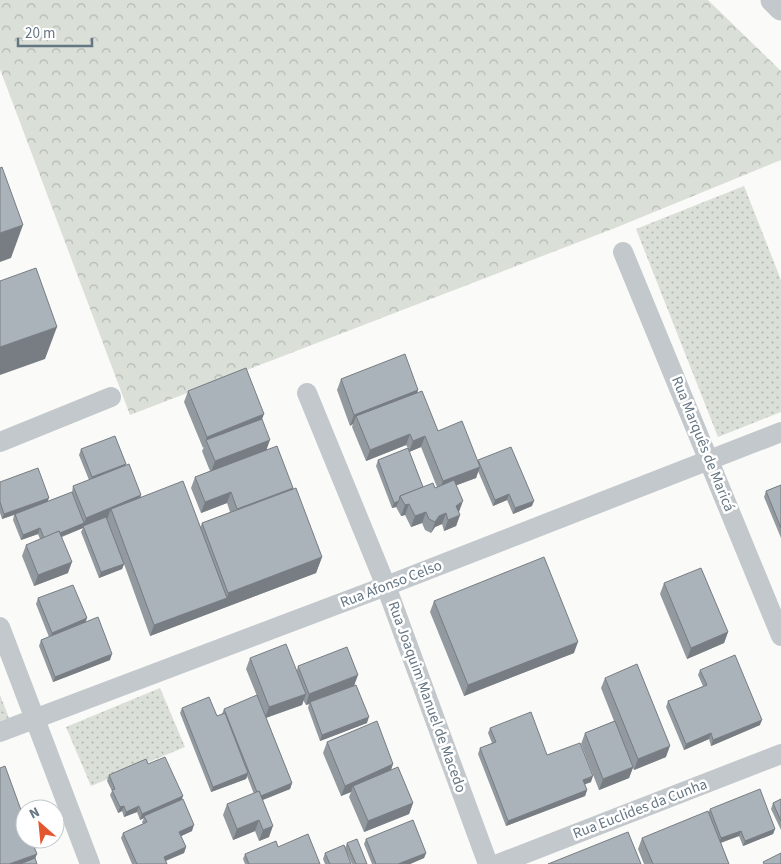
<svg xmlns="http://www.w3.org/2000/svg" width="781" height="864" font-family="'Source Sans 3',sans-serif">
<defs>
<pattern id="grass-dots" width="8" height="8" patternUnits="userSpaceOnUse" patternTransform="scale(1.25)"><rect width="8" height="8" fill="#dadfd7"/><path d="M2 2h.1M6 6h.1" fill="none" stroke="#b4b9b4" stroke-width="1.8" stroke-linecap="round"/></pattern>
<pattern id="forest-crowns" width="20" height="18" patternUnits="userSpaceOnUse" patternTransform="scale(1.25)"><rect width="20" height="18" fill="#dadfd7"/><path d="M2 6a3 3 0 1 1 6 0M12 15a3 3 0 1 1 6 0" fill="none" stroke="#b4b9b4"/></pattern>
</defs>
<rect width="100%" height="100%" fill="#fafaf8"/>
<g fill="url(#grass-dots)">
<path d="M744,186l37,94v132l-63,25 -82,-208z"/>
<path d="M160,688l25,59 -94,39 -25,-59z"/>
<path d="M0,695l9,23 -9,3z"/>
</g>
<path fill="url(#forest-crowns)" d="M0,0h708l73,71v89l-166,68 -485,187 -130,-346z"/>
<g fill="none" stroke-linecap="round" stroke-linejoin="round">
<g stroke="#c3c8cc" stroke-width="20">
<path d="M623,252l158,384"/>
<path d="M307,393l79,193 102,278"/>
<path d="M0,442l111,-45"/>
<path d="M0,627l90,237"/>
<path d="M0,732l386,-146 395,-154"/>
<path d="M498,864l283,-110"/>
</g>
<path stroke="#c3c8cc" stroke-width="25" d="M773,0l8,8"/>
</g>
<g fill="#929a9f" fill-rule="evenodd">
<path d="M341,379l77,11 -1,3 21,38 40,30 54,45 -19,8 -6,-14 -14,6 -15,-35 -2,7 -20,7 3,28 1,2 -4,11 -12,5 -2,-7 -7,3 -4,6 -6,-3 -3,-7 -11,4 -6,-12 -4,1 -5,-9 -4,1 -16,-42 2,-6 30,-12 -2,-3 -40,16 -14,-34 1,-3 -3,2 -13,-36zM421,447l16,40 -2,1 -12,-1 -14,-35z"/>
<path d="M188,391l74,28 5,31 26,38 29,69 -6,16 -166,63 -26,-72 -2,5 -23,9 -18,-46 2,-4 -21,9 6,36 -34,13 -12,-30 4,-11 14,-6 -2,-5 -17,6 -8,-20 1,-5 -12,4 -2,-6v-31l48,19 24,-9 1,-6 16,-6 -10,-25 2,-6 45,15 -1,2 16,31 59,31 2,-5 28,-11 -3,-9 -26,10 -10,-25 4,-11 15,-6 -8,-20 2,-4 -1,1 -19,-46z"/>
<path d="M781,485v53l-17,-41 2,-6z"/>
<path d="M664,583l64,49 -4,11 -37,16 -27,-65z"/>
<path d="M38,598l49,20 -2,4 25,38 -57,22 -14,-36 2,-6 8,-3 -13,-33z"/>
<path d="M434,601l140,52 -110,43 -34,-84z"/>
<path d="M250,658l47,12 1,-4 57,19 12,38 -47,18 -12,-33 1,-4 -3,1 -3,-5 -1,5 -36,13 26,65 -2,6 -27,11 6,37 -10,4 -4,-10 -22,9 -10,-25 4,-11 27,-10 -7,-18 -1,3 -35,13 -31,-79 2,-5 35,8 5,-2 2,-5 33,-13 -11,-27z"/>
<path d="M700,670l60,55 -49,21 -2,-7 -25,11 -18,-43 2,-6 35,-15 -5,-11z"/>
<path d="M605,678l61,79 -32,13 -1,-2 -4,10 -30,12 -18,-46 4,-11 29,-12 -13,-33z"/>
<path d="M490,728l57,27 44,27 -7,2 3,6 -2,6 -79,30 -28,-72 2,-6 12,-5 -4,-10z"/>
<path d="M327,742l66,22 -2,6 22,33 -4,11 -45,18 -15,-35 2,-5 -10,4 -18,-43z"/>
<path d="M109,775l74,21 -2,4 11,31 -11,5 5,11 -2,6 -18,8 1,3h-35l-11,-26 2,-5 20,-9 -1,-2 2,-4 -4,2 -3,-8 -13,5 -2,-6 -4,2 -8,-18 2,-4 -5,-10z"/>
<path d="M781,799v31l-10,-21 2,-6z"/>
<path d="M710,809l65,20 -2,5 -30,12 -4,-10 -18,7 8,21h-85l-6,-15 4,-11 66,-25z"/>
<path d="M366,839l60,14 -2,5 -14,6h-38l-8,-20z"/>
<path d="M347,843l20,21h-15l-7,-16z"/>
<path d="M278,847l42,17h-75l-2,-5 2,-5z"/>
<path d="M325,853l26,11h-26l-2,-5z"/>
</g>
<g fill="#777d82">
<path d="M23,225l-12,33 -11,4v-29z"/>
<path d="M57,327l-12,32 -45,16v-28z"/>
<path d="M418,390l-4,11 -58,15 -3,8 -3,2 4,-11z"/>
<path d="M264,414l-4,11 -54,15 -3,8 4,-11z"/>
<path d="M410,434l-4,11 -40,16 4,-11z"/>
<path d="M425,436l-4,11 -12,5 4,-11z"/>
<path d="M270,440l-4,11 -55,21 4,-11z"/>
<path d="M126,464l-3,6 -33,13 2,-6z"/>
<path d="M480,467l-4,11 -37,14 4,-11z"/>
<path d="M231,492l-4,11 -26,10 4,-11z"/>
<path d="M509,494l-2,6 -14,6 2,-6z"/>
<path d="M141,495l-4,11 -26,3 -4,10 -24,7v2l-41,16 2,-5 40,-16 2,-5z"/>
<path d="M49,498l-2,5 -45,16 2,-5z"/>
<path d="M399,501l-3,6 -4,1 2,-5z"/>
<path d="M463,501l-4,11 -7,5 4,-11z"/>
<path d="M534,501l-2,5 -19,8 2,-6z"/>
<path d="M409,504l-4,11 -4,1 4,-11z"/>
<path d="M426,512l-4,11 -11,4 4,-11z"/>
<path d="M446,513l-4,11 -7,3 -4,6 4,-11 4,-6z"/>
<path d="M460,515l-4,11 -12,5 4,-11z"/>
<path d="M40,528l-2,6 -17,6 2,-5z"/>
<path d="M322,557l-6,16 -166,63 4,-11 73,-27 1,-5z"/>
<path d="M72,562l-4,11 -34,13 4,-11z"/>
<path d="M124,564l-2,5 -23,9 2,-6z"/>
<path d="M87,618l-2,6 -35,14 2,-5z"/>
<path d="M728,632l-4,11 -37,16 4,-11z"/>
<path d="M578,642l-4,11 -110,43 4,-11z"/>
<path d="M112,654l-2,6 -57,22 2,-5z"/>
<path d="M358,675l-4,11 -44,16 -1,2 -3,1 3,-11z"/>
<path d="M306,694l-4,11 -37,13 4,-11z"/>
<path d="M369,717l-2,6 -47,18 2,-6z"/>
<path d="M762,720l-2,5 -49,21 2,-6z"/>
<path d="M711,733l-2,6 -25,11 2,-6z"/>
<path d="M670,746l-4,11 -32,13 4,-11z"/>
<path d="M393,764l-4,11 -36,11 -2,6 -10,4 4,-10z"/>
<path d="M633,767l-4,11 -30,12 4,-11z"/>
<path d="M248,773l-2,6 -35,13 2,-5z"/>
<path d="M593,776l-2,6 -10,4 2,-6z"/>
<path d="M292,783l-2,6 -33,13 2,-6z"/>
<path d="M587,790l-2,6 -79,30 2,-5z"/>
<path d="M183,796l-2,5 -37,15v2l-4,2 2,-6z"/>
<path d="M413,803l-4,11 -45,18 4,-11z"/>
<path d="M124,806l-2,5 -4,2 2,-6z"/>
<path d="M139,806l-2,6 -13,5 2,-5z"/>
<path d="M259,820l-4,11 -22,9 4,-11z"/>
<path d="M194,825l-2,6 -15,7 2,-6z"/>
<path d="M273,826l-4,11 -10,4 4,-11z"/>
<path d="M775,829l-2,5 -30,12 2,-5z"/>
<path d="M741,831l-2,5 -20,7 2,-5z"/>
<path d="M186,847l-2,6 -22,9 2,-5z"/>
<path d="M426,853l-2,5 -14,6h-12z"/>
<path d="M37,854l-2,5 -13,5h-13z"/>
</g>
<g fill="#aab3b9" stroke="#777d82">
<path d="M2,167l21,58 -23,8v-65z"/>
<path d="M36,268l21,59 -57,20v-66z"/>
<path d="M405,354l13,36 -64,25 -13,-36z"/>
<path d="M246,368l18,46 -57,23 -19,-46z"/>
<path d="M422,391l16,40 24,-10 18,46 -37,14 -18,-45 -12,5 -3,-7 -40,16 -14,-34z"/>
<path d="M262,419l8,21 -55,21 -9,-21z"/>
<path d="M115,436l11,28 -34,13 -11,-28z"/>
<path d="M277,446l16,42 -56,21 -6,-17 -26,10 -10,-25z"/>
<path d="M511,447l23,54 -19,7 -6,-14 -14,6 -17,-40z"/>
<path d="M408,448l15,39 -23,9 -1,5 -5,2 -16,-43z"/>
<path d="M129,464l12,31 -55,23 -13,-32z"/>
<path d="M38,468l11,30 -45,16 -4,-12v-20z"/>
<path d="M454,480l9,21 -7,5 4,9 -12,5 -2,-7 -7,3 -4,6 -6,-3 -3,-7 -11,4 -6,-12 -4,1 -5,-9 33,-13 2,5z"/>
<path d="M183,481l44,117 -73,27 -43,-116z"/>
<path d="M781,485v43l-15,-37z"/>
<path d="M296,488l26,69 -94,36 -26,-70z"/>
<path d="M72,492l12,31 -24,10 -1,-2 -15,7 -4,-10 -17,7 -8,-21z"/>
<path d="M106,517l18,47 -23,8 -18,-46z"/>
<path d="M59,531l13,31 -34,13 -12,-30z"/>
<path d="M544,557l34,85 -110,43 -34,-84z"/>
<path d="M701,568l27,64 -37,16 -27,-65z"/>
<path d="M73,585l14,33 -35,15 -14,-35z"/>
<path d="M98,617l14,37 -57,23 -14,-37z"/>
<path d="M286,644l20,50 -37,13 -19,-49z"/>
<path d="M347,647l11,28 -49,19 -11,-28z"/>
<path d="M735,655l27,65 -49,20 -2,-7 -25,11 -18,-43 39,-16 -7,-15z"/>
<path d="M637,664l33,82 -32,13 -33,-81z"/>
<path d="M356,685l13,32 -47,18 -12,-33z"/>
<path d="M257,695l35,88 -31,13 -2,-5 -2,1 -33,-83z"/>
<path d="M209,697l8,19 8,-3 23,60 -35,14 -31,-79z"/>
<path d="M531,712l16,43 33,-12 13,33 -10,4 4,10 -79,31 -28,-73 16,-6 -6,-14z"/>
<path d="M377,721l16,43 -48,22 -18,-44z"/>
<path d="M615,721l18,46 -30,12 -18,-46z"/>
<path d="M165,757l18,39 -41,18 -3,-8 -13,6 -2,-6 -4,1 -8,-17 3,-1 -6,-14 37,-16 2,5z"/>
<path d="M5,766l20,55v18h6l6,15 -28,10h-9v-96z"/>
<path d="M398,767l15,36 -45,18 -15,-35z"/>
<path d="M760,789l15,40 -30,12 -4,-10 -20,7 -11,-29z"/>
<path d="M259,791l14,35 -10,4 -4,-10 -22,9 -10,-25z"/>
<path d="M183,799l11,26 -15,7 7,15 -22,10 3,7h-30l-14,-31 24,-11 -3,-6z"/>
<path d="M781,799v22l-8,-18z"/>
<path d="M708,811l21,53h-76l-11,-26z"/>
<path d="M413,820l13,33 -28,11h-22l-10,-25z"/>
<path d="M628,832l13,32h-93z"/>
<path d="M308,834l12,30h-71l-4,-10 31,-13 2,6z"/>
<path d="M357,839l10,25h-11l-9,-21z"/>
<path d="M344,845l7,19h-21l-5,-11z"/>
<path d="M781,853v11h-17l-1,-2z"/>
<path d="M35,858l2,6h-17z"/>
</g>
<g text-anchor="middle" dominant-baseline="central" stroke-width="5" stroke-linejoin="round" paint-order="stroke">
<g font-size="15" fill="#657683" stroke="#fff">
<text transform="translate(703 444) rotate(68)">Rua Marquês de Maricá</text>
<text transform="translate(391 584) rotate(-21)">Rua Afonso Celso</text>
<text transform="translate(427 697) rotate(70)">Rua Joaquim Manuel de Macedo</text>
<text transform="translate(640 809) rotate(-21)">Rua Euclides da Cunha</text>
</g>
</g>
<g transform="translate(40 824) rotate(333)"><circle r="24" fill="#ffffff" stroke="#c1c8cd"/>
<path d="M0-4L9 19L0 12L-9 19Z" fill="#e4572e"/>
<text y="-8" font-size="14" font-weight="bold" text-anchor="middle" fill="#657683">N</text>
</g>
<path d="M18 38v8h74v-8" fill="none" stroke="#657683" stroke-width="2.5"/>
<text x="25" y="38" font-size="15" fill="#657683" stroke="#ffffff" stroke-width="4" paint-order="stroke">20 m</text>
</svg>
